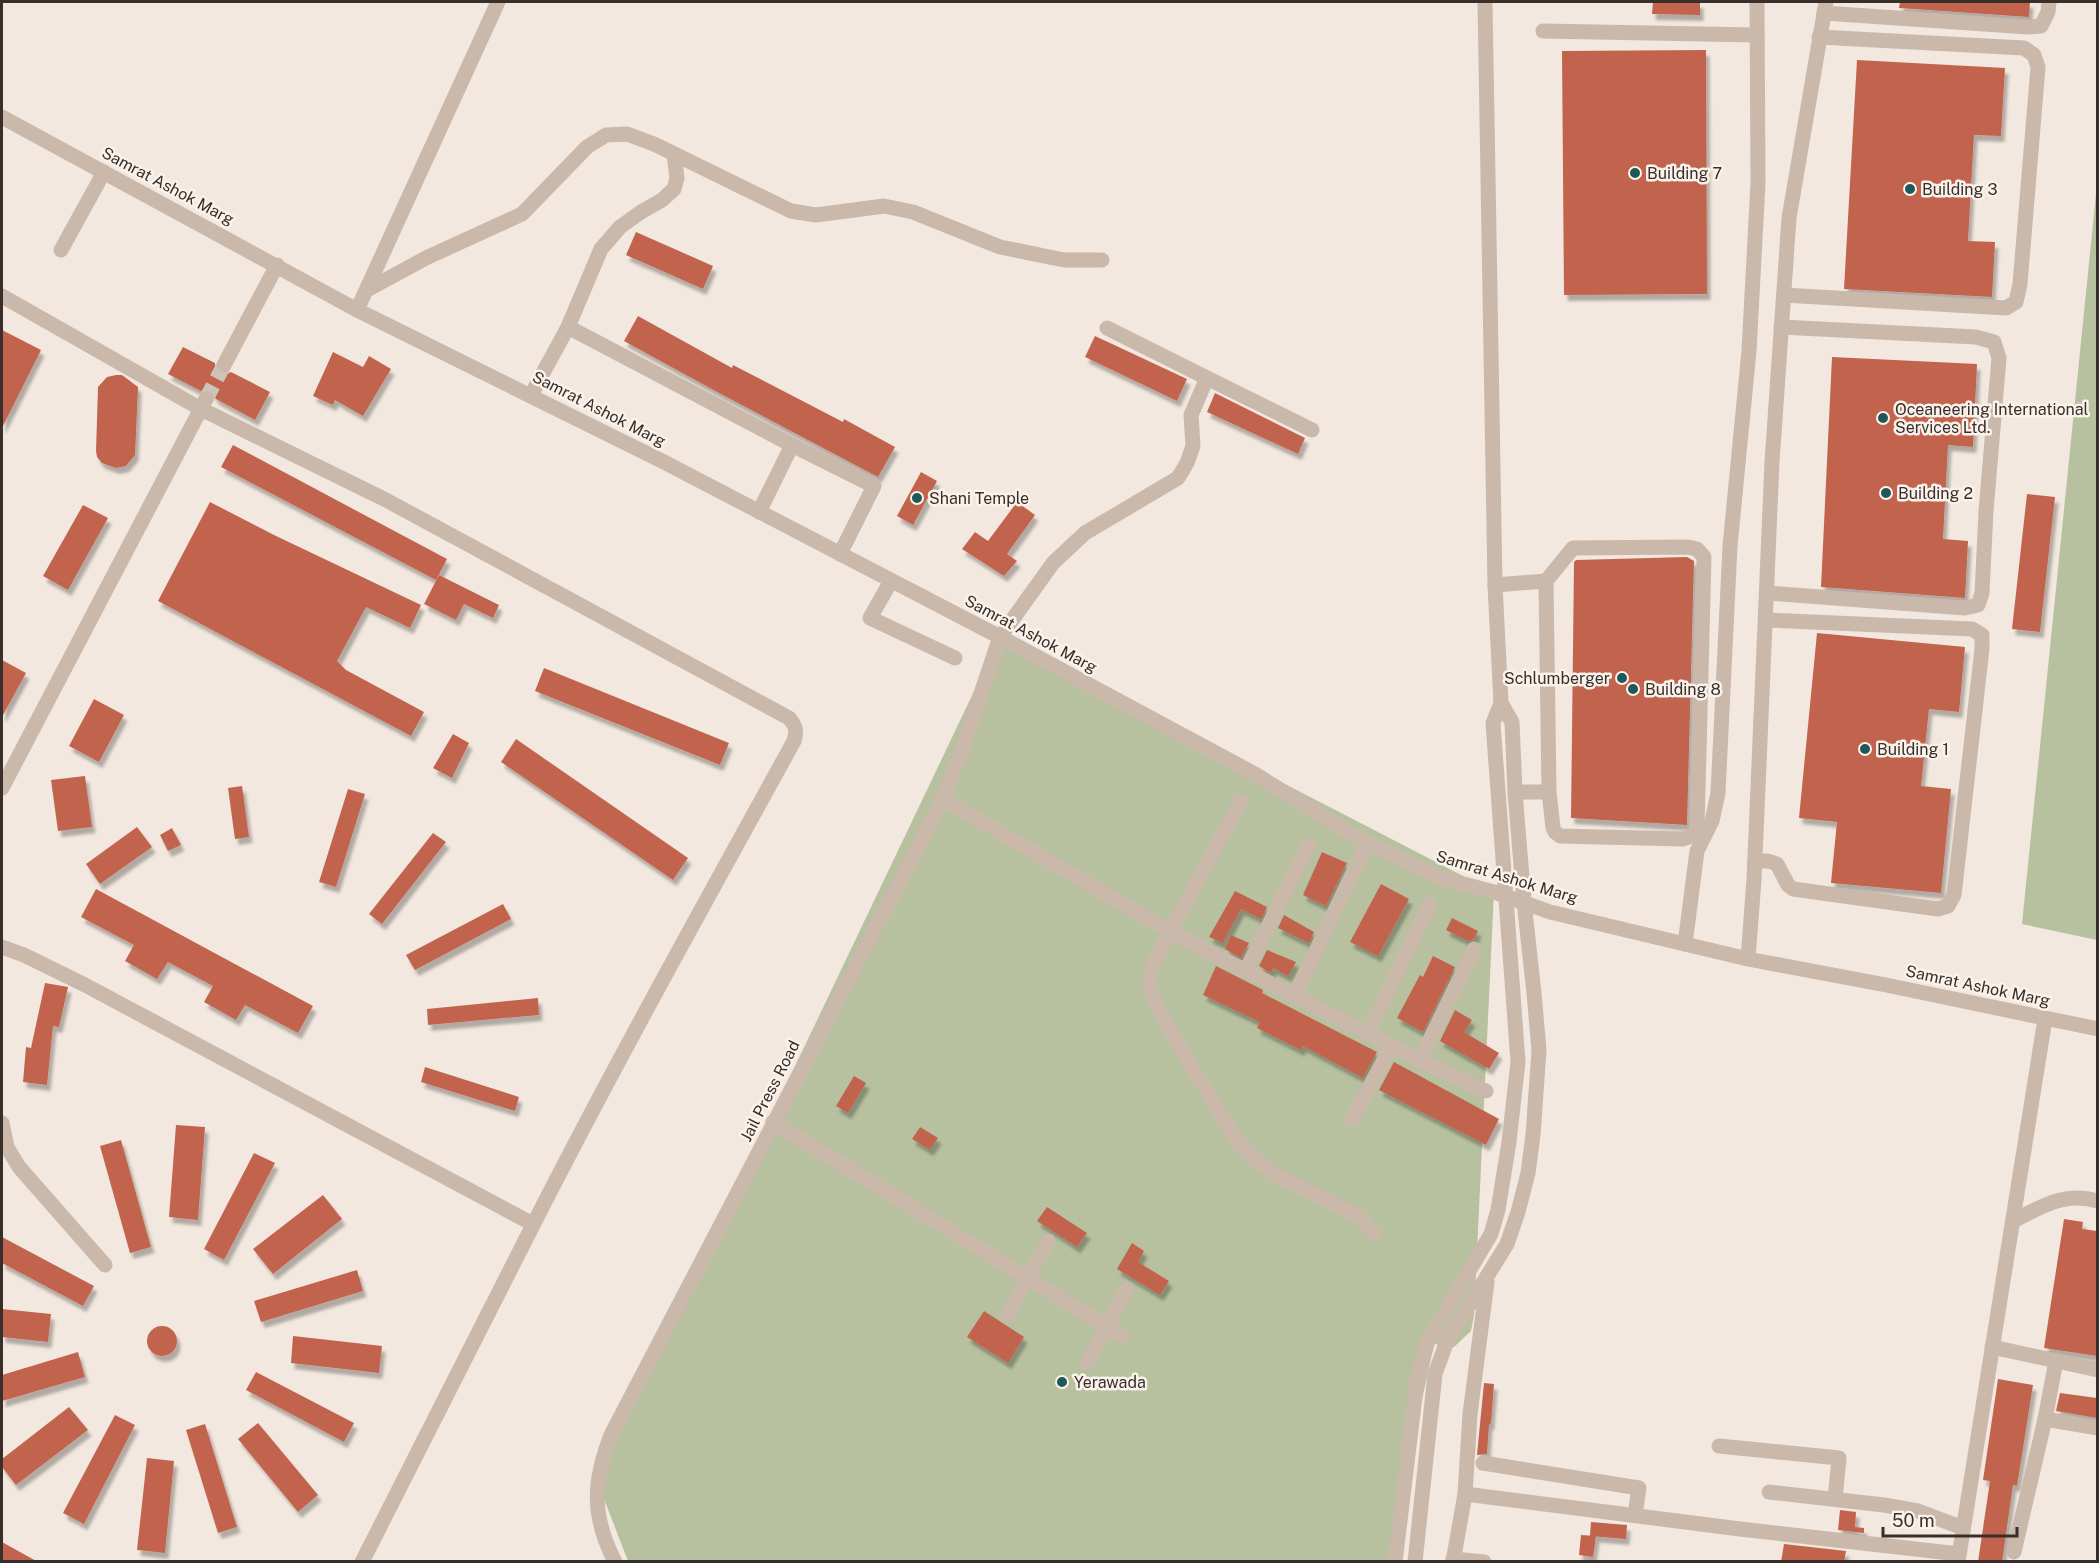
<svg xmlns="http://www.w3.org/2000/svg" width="2099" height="1563" font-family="'Public Sans',sans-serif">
<defs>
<filter id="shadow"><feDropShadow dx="3.5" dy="6" stdDeviation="1.5" flood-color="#0004"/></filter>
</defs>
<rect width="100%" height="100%" fill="#f2e8df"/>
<g fill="#b7c19f">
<path d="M2097,184l1,756h-1l-75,-16z"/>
<path d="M1000,637l494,255 -20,423 -3,16 -17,16 -20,-3 -39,181 8,36h-775l-31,-80z"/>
</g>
<g fill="#c2644d" filter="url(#shadow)">
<path d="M1653,2h47v13l-48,-1z"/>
<path d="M1900,2h130l-1,15 -130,-9z"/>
<path d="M1706,50l1,244 -143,1 -2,-244z"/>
<path d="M1857,60l148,8 -4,68 -27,-1 -6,106 27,1 -3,55 -148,-8z"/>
<path d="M636,232l77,34 -10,23 -77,-34z"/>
<path d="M638,316l94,52 1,-3 110,57 1,-3 51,28 -17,30 -159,-84 -95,-52z"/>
<path d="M2,330l39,20 -39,78z"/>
<path d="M1095,336l92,43 -10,22 -92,-44z"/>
<path d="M183,347l32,16v7l4,3 6,2 6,-3 39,20 -15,28 -39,-21 -5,-8 -5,-2 -5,2 -33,-17z"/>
<path d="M333,352l30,15 6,-11 22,13 -28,47 -28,-16 -2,5 -20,-9z"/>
<path d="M1832,357l145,7 -4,83 -25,-2 -5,94 25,2 -3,57 -144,-11z"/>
<path d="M116,375h6l16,12 -3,68 -9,11 -10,2 -14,-5 -5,-6 -1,-6 2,-64 9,-10z"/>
<path d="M1215,393l90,45 -7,16 -91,-42z"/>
<path d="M233,445l214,114 -11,21 -215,-113z"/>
<path d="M921,472l16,9 -24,44 -16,-9z"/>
<path d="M2027,494l28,3 -15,135 -28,-3z"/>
<path d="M210,502l64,33 147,70 -11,23 -44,-21 -29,54 9,9 78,42 -13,24 -253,-135z"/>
<path d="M1017,502l18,13 -28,39 10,7 -13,15 -42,-27 13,-17 13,9z"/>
<path d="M83,505l25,13 -40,72 -25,-14z"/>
<path d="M1687,557l7,4 -7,264 -116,-7 3,-256 2,-2z"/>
<path d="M439,575l60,30 -6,13 -29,-14 -8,16 -32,-16z"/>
<path d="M1817,633l148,14 -6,65 -30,-3 -8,77 30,3 -10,104 -110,-10 6,-61 -38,-4z"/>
<path d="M2,660l24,13 -24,44z"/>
<path d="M544,668l185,75 -9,22 -185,-74z"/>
<path d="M94,699l30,16 -25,47 -30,-16z"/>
<path d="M453,734l16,9 -17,35 -19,-10z"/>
<path d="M516,739l172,119 -15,22 -172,-118z"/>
<path d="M85,776l7,51 -34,4 -7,-51z"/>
<path d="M242,786l7,51 -14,2 -7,-51z"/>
<path d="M348,789l17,5 -29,93 -17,-5z"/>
<path d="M137,827l15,20 -52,37 -14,-20z"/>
<path d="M172,828l9,17 -13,6 -8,-16z"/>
<path d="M433,833l13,9 -64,82 -13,-10z"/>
<path d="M1322,852l25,11 -21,43 -23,-11z"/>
<path d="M1381,884l28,15 -31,57 -28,-14z"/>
<path d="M96,889l217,117 -15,27 -53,-28 -9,15 -32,-18 9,-16 -45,-24 -11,17 -32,-18 9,-16 -53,-28z"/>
<path d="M1235,891l32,16 -6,12 -20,-10 -18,34 -14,-6z"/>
<path d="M503,904l8,15 -96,51 -9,-15z"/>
<path d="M1284,915l30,17 -5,11 -31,-15z"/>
<path d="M1452,918l26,13 -4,8 -6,2 -22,-11z"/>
<path d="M1231,935l18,8 -8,15 -16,-9z"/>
<path d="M1267,950l29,12 -8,14 -15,-8 -2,5 -12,-7z"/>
<path d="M1433,956l22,11 -32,65 -26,-14 23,-43 3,2z"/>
<path d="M1216,966l47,24 -1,3 115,59 -14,26 -60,-32 -2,4 -44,-22 3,-6 -57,-27z"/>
<path d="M45,983l23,4 -9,40 -6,-1 -6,59 -24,-3 3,-35 5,1z"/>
<path d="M538,998l1,17 -111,10 -1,-16z"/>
<path d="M1455,1010l17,10 -8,12 35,21 -10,16 -49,-28z"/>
<path d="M1394,1062l105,57 -13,26 -107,-55z"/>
<path d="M425,1067l94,30 -4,14 -94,-29z"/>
<path d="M854,1076l12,7 -18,30 -12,-7z"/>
<path d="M176,1125l29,2 -7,93 -29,-3z"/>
<path d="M920,1127l18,11 -8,12 -18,-11z"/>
<path d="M121,1140l30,107 -21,6 -30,-107z"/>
<path d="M254,1153l21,10 -51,97 -20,-11z"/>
<path d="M323,1195l19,24 -69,55 -20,-25z"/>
<path d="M1047,1207l40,26 -10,14 -40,-26z"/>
<path d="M2064,1219l19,3 -1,7 15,2v125l-53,-8z"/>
<path d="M2,1237l92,49 -11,20 -81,-43z"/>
<path d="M1132,1243l12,8 -6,11 31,19 -9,14 -43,-26z"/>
<path d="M357,1270l6,21 -102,31 -7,-21z"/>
<path d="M2,1309l49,5 -3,28 -46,-5z"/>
<path d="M984,1311l40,26 -16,26 -41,-26z"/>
<circle cx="162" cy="1341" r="15"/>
<path d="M293,1336l89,10 -3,27 -88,-10z"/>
<path d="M78,1352l7,25 -83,24v-26z"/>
<path d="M256,1372l98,51 -10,19 -98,-52z"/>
<path d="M1998,1379l35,6 -16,101 -4,-1 -11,77h-24l12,-81 -7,-1z"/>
<path d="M1484,1383l10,1 -3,39 -2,2 -2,29 -10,1z"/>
<path d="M2060,1393l37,5v20l-41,-7z"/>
<path d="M69,1407l19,23 -72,55 -14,-18v-8z"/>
<path d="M115,1415l20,10 -51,99 -21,-11z"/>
<path d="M258,1423l60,72 -20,17 -60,-73z"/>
<path d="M205,1424l32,103 -19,6 -32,-103z"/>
<path d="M147,1458l27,3 -9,92 -28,-3z"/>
<path d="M1840,1510l16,2 -1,15 9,1v5l-26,-3z"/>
<path d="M1591,1522l36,3 -1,14 -36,-3z"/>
<path d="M1581,1535l15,1 -3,21 -14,-2z"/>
<path d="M2,1542l36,20h-36z"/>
<path d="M1784,1544l62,7 -2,11h-63z"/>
</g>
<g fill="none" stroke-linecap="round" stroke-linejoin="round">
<path stroke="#cdc3bb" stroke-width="15" stroke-dasharray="15 8" stroke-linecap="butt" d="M206,399l18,-34"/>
<g stroke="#cab8ab" stroke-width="15">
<path d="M1824,13l204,14 13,-1 7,-14 1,-10"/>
<path d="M1543,31l213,4"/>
<path d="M2,117l355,193 305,151 338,176 253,136 114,70 74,35 53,14 56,20 198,47 138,26 212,44"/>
<path d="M61,250l43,-78"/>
<path d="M367,290l61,-33 94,-43 65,-67 19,-12 21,-1 27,10 137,67 25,4 68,-9 29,6 87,35 64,13h38"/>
<path d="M1784,295l222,13 10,-6 4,-18 18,-217 -4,-12 -10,-7 -205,-11"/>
<path d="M2,296l199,113 185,91 403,218c7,8 8,13 5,23 -88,160 -178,321 -261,484 -58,112 -113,225 -171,337"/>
<path d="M357,310l141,-308"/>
<path d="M568,327l33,-78 19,-22 21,-15 21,-12 12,-11 3,-11 -3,-24"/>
<path d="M224,365l53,-100"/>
<path d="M1207,378l105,52"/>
<path d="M531,395l37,-68 224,118 82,41 -34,68"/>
<path d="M759,512l33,-67"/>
<path d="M891,581l-21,37 85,40"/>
<path d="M1495,585l51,-4"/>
<path d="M1767,593l198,15 13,-3 4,-12 4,-82 13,-153 -5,-16 -18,-5 -195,-10"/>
<path d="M2,788l204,-389"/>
<path d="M1515,792h34l-3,-211 27,-33 115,-1 9,2 7,8 -7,271 -3,7 -11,4 -123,-3 -5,-4 -2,-4 -4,-36"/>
<path d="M943,799l235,137 242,124 66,31"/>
<path d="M1241,801l-71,130 -17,35 -3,12 1,13 8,19 25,44 52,85 19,20 19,15 85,42 15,18"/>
<path d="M1755,861h13l9,3 11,21 5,4 145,20 10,-3 6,-11 28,-246v-14l-10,-6 -206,-9"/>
<path d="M1685,944l12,-93 15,-30 6,-28 12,-247 19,-195 9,-168 -1,-181"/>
<path d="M2,947l22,8 61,30 448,239"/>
<path d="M1748,959l6,-79 18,-418 17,-244 37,-216"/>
<path d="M1246,970l63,-125"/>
<path d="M1295,995l72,-152"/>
<path d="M1368,1033l62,-129"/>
<path d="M1420,1060l54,-111"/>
<path d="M1352,1119l40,-74"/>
<path d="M773,1122l349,214"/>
<path d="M2,1123l5,24 12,20 86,98"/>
<path d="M2013,1221c28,-14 51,-30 85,-20"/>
<path d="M1008,1314l40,-73"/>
<path d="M1992,1347l106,23"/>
<path d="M1087,1363l40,-74"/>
<path d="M2045,1419l53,9"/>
<path d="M1719,1446l120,12 -4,41"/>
<path d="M1483,1463l156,25 -4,27"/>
<path d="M1769,1492l115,13 34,6 45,17"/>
<path d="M1465,1494l275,35 219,25"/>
<path d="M2014,1552l31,-133 11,-58"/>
<path d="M1453,1559l31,3"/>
<path d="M615,1562c-24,-47 -22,-80 -4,-127l332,-636 16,-40 41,-122 53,-74 32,-30 93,-55 9,-15 6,-17 -2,-31 16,-37 -100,-50"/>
<path d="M1395,1562l22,-182 11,-40 63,-106 7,-24 11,-68 9,-80 -25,-339 8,-20 -6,-118 -10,-583"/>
<path d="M1415,1562l20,-188 12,-33 60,-97 11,-32 10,-39 5,-38 6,-85 -5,-57 -10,-91 -9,-110 -3,-70 -11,-19"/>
<path d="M1453,1562l12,-68 5,-80 17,-132"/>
<path d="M1958,1562l87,-543"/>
</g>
</g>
<g fill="#205758" stroke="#faf2eb" stroke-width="2">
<circle cx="1635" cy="173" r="6"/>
<circle cx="1910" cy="189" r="6"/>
<circle cx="1883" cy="418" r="6"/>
<circle cx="1886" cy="493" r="6"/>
<circle cx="917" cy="498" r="6"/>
<circle cx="1622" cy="678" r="6"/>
<circle cx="1633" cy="689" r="6"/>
<circle cx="1865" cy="749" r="6"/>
<circle cx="1062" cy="1382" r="6"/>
</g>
<g text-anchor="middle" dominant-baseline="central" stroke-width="5" stroke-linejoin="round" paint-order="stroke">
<g font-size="16" fill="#382e2a" stroke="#faf2eb" text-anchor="start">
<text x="1647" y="173">Building 7</text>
<text x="1922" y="189">Building 3</text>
<text x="1895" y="409">Oceaneering International<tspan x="1895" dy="18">Services Ltd.</tspan></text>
<text x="1898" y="493">Building 2</text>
<text x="929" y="498">Shani Temple</text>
<text x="1610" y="678" text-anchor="end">Schlumberger</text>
<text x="1645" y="689">Building 8</text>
<text x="1877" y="749">Building 1</text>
<text x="1074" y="1382">Yerawada</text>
</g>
<g font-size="16" fill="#382e2a" stroke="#faf2eb">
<text transform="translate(168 186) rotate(28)">Samrat Ashok Marg</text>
<text transform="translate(599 409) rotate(27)">Samrat Ashok Marg</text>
<text transform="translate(1031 634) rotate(28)">Samrat Ashok Marg</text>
<text transform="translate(1507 877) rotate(17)">Samrat Ashok Marg</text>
<text transform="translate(1978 986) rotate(12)">Samrat Ashok Marg</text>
<text transform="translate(770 1091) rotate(-63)">Jail Press Road</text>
</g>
</g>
<rect width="2099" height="1563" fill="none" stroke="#382e2a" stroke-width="6"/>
<path d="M1883 1527v9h134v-9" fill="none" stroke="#382e2a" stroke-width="3"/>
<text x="1892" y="1527" font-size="18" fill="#382e2a" stroke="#faf2eb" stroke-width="4.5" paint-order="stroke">50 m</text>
</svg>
